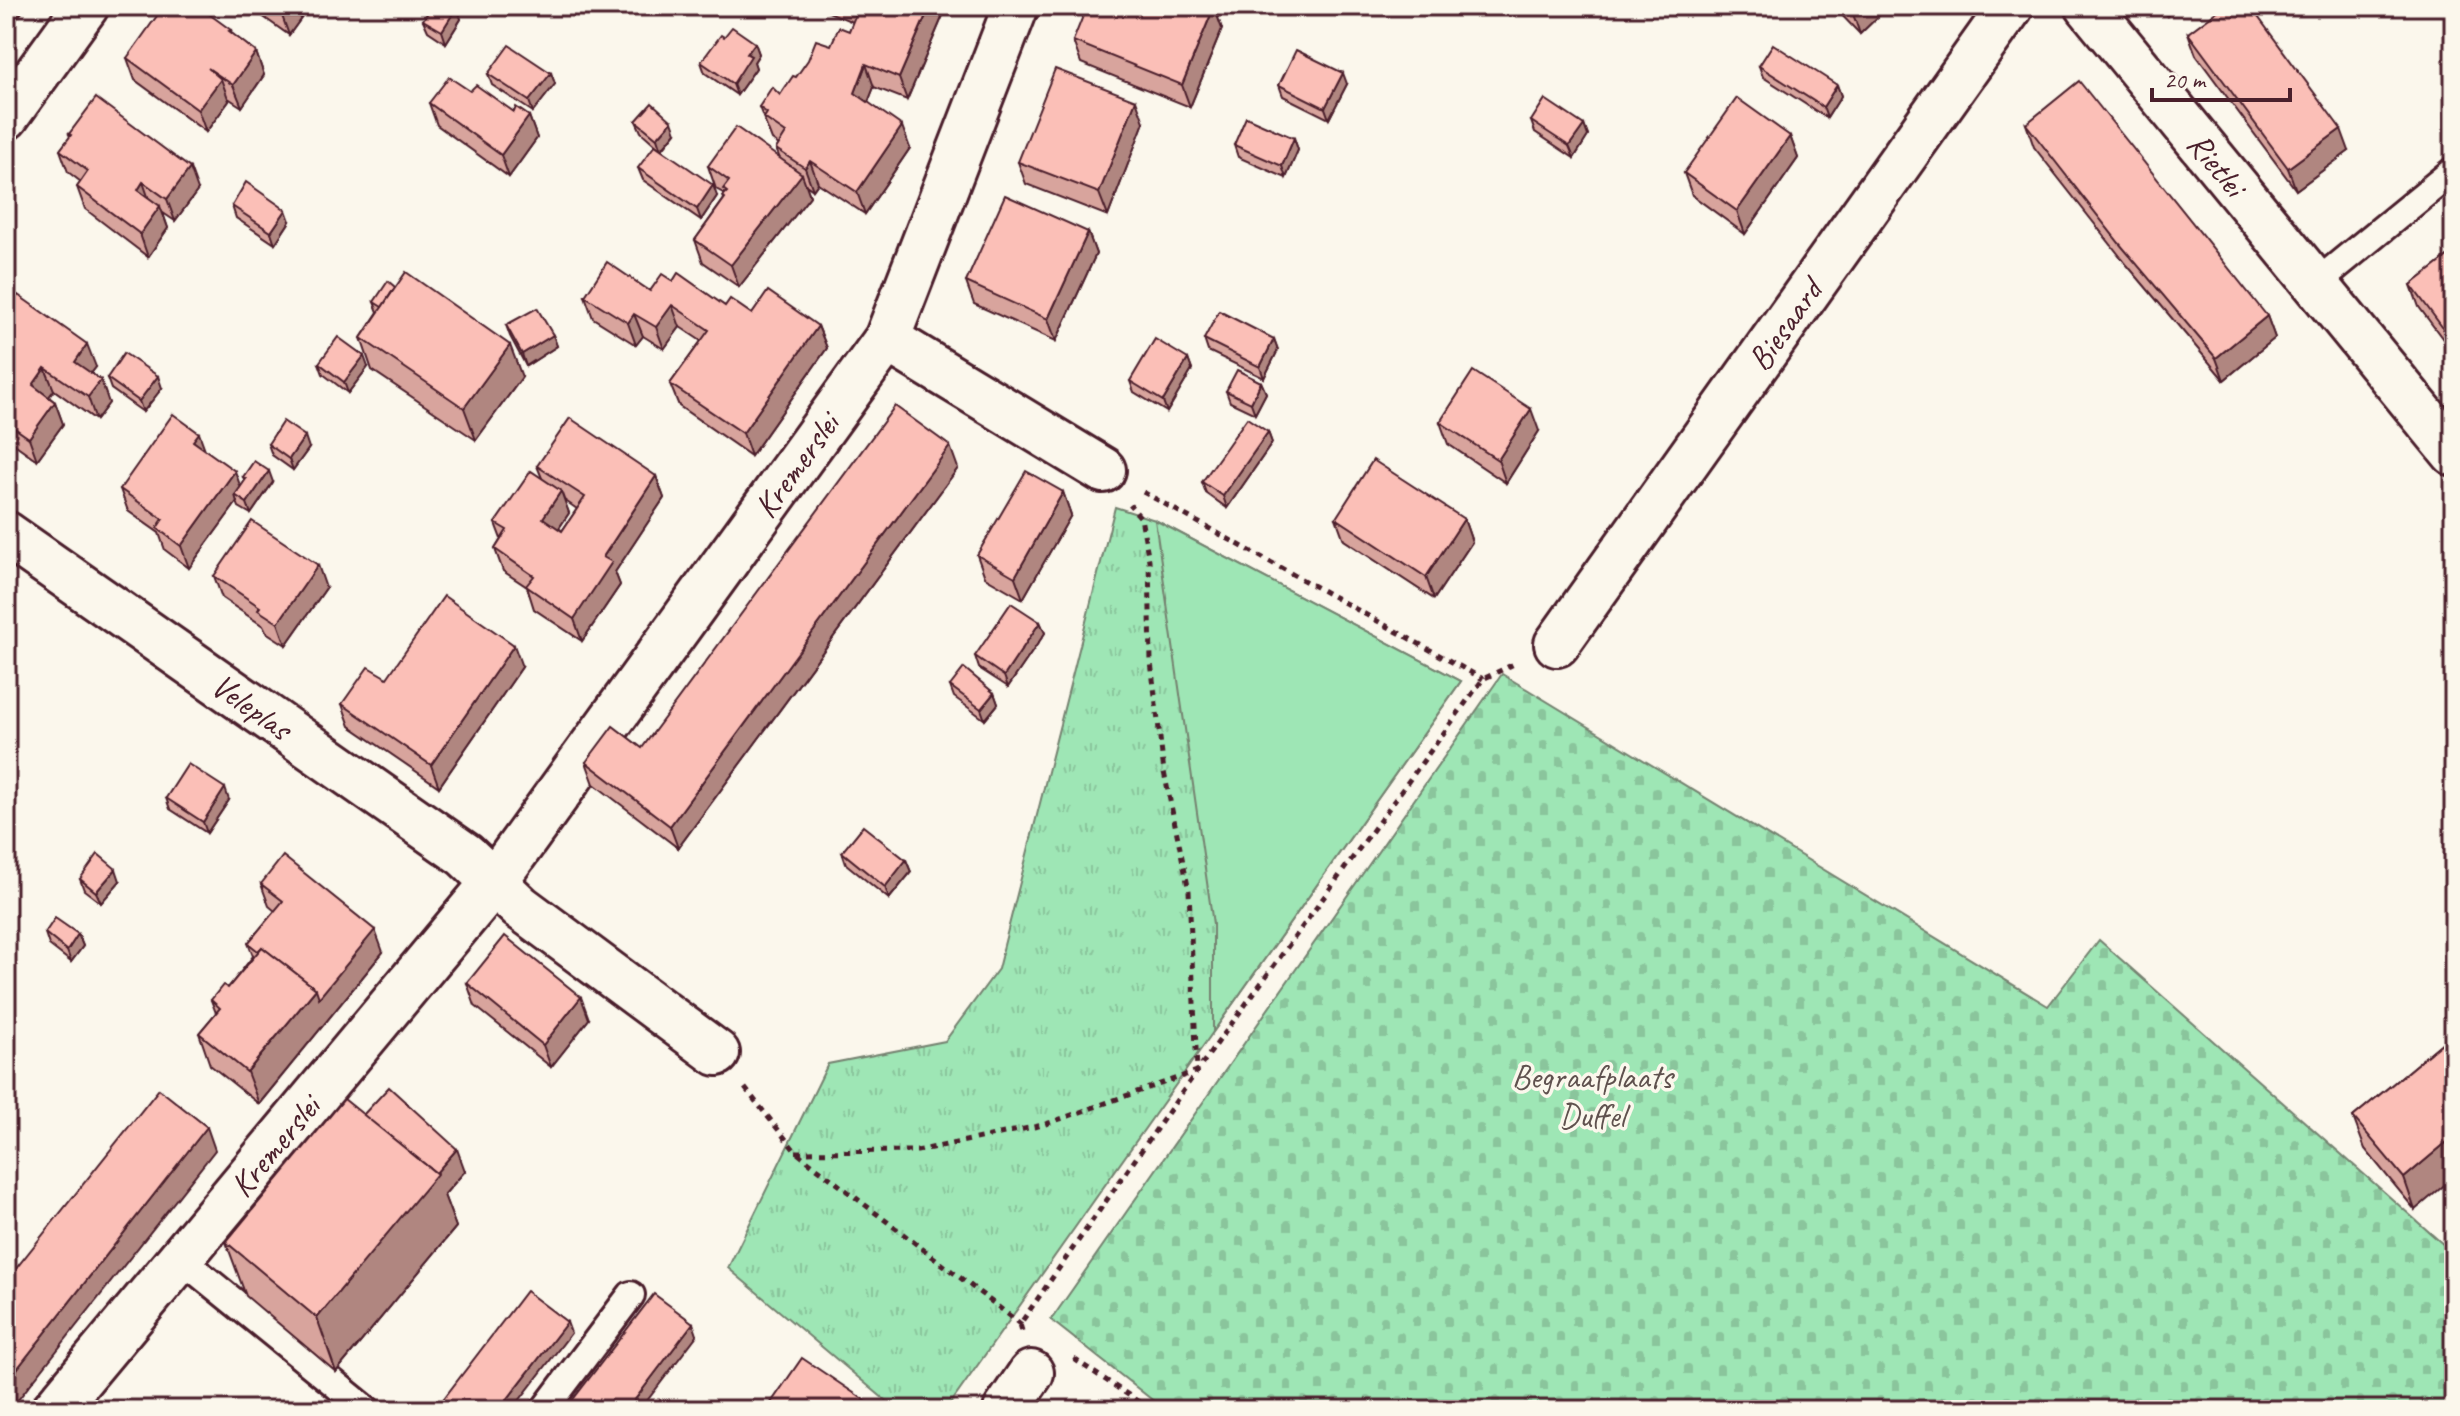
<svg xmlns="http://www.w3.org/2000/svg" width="2460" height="1416" font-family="Caveat,sans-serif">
<defs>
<pattern id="grass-tufts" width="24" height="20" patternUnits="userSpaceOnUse" patternTransform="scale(2)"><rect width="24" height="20" fill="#9ee6b5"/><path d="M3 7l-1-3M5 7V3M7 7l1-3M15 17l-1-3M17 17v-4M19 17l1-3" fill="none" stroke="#8ac59c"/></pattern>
<pattern id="cemetery-stones" width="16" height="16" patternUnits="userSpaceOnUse" patternTransform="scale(2)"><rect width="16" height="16" fill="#9ee6b5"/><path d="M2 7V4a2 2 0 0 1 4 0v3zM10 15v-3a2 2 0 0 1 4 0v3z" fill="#8ac59c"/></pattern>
</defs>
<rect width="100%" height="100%" fill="#fbf7ec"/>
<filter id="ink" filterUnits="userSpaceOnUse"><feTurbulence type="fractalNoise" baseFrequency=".0125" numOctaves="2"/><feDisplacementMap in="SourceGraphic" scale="16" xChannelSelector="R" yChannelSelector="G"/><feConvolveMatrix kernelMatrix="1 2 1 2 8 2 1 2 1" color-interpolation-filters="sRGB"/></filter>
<g filter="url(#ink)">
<path fill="url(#grass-tufts)" stroke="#748270" stroke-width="2" d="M1115,507l40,13 306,161 -515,729h-49l-169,-142 100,-204 117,-23 53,-72z"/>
<path fill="url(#cemetery-stones)" stroke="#748270" stroke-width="2" d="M1502,674l546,332 51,-66 355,314v156h-1289l-114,-90z"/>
<path fill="#9ee6b5" stroke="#748270" stroke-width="2" d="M1155,520l306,161 -248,351v-108z"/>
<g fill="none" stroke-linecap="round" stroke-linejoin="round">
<defs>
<g id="lane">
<path d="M2315,284l139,-114"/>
<path d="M180,1258l187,152"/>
<path d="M544,1410l87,-115"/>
</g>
<g id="street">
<path id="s1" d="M2088,6l366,447"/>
<path d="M6,117l80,-111"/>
<path d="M887,339l216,131"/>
<path id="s2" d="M6,534l459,321 55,52 197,146"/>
<path id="s3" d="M1557,644l454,-638"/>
<path id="s4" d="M54,1410l440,-528 393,-543 129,-333"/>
<path d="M1006,1410l25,-37"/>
</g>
</defs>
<use href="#lane" stroke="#4a1f2b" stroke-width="32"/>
<use href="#street" stroke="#4a1f2b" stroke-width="50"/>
<g stroke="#4a1f2b" stroke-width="5" stroke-dasharray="6 6" stroke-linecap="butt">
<path d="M1143,492l340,187"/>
<path d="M745,1088l51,64 226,173"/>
<path d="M796,1152l121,-1 126,-26 154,-54 -8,-180 -25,-119 -13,-110 -2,-102 -8,-42 -11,-13"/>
<path d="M1022,1331l-2,-7 177,-253 286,-392 33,-16"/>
<path d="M1074,1359l71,47 -3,4"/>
</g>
<use href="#lane" stroke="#fbf7ec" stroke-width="26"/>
<use href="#street" stroke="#fbf7ec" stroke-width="44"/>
</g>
<g fill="#d8a49d" stroke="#4a1f2b" stroke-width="2" fill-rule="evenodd">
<path d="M248,6h62l-21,29z"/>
<path d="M819,6h128l-40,94 -33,-13 -6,15 42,46 -45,66 -47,-31 -5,7 -7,-5 4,11 -71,91 -36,-25 -8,-22 29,-41 -1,-3 2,-2 -9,-5 -8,-23 72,-7 -4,-10 3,-4 -7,-5 -13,-33 21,-12 16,-18 35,-32 18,-14 4,-9 -34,-14z"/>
<path d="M1833,6h56l-29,28z"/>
<path d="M2156,6h20l-9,10z"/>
<path d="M457,7l4,12 -15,24 -18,-12 -5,-11z"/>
<path d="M1214,7l8,22 -32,78 -109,-44 -8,-22z"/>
<path d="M231,30l1,4 24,18 8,23 -22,32 -14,-9 1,3 -23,31 -71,-52 -8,-22z"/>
<path d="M2188,33l161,118 -53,39 -100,-135z"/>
<path d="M724,37l31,6 4,11 -5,8 2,6 -19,27 -32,-22 -4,-11z"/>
<path d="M1759,66l78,19 4,11 -14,22 -64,-41z"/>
<path d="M551,73l4,11 -22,28 -41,-27 -4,-11z"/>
<path d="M1347,84l-18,35 -46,-23 -4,-11z"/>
<path d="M470,91l44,21 15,4 8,22 -28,39 -72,-52 -8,-22z"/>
<path d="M636,121l40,11 -14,18 55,46 -16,24 -58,-40 -5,-12 21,-20 -18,-16z"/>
<path d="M1531,121l53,4 4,11 -14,22 -39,-26z"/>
<path d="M1144,122l-36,94 -82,-32 -8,-22z"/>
<path d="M2026,124l241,192 8,22 -51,42 -97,-115 -93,-118z"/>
<path d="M69,134l129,56 -23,31 -12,-8 5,15 -20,29 -63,-48 -8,-22 4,-5 -13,-10 -8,-22 10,-13z"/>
<path d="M1790,136l8,22 -53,76 -53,-39 -8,-22z"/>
<path d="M1294,138l4,12 -12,28 -48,-21 -4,-12z"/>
<path d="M232,206l58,15 -15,23 -39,-26z"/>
<path d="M1088,232l8,22 -40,87 -82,-37 -8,-22z"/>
<path d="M2454,252v102l-35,-47 -8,-22z"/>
<path d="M673,281l52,25 27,8 66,12 9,22 -76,108 -72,-50 -9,-22 31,-43 -21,-14 -16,22 -21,-13 -7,9 -43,-27 -8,-22 65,-5z"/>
<path d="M374,302l148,75 -46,63 -104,-70 -11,-32 17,-26z"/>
<path d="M6,312l90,55 -5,6 18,30 -13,17 -42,-30 -5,7 6,5 8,22 -26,36 -31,-22z"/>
<path d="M506,325l47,10 4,11 -31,20 -16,-30z"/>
<path d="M1204,339h70l4,11 -14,28 -56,-27z"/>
<path d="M1188,359l4,11 -25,42 -33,-20 -4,-11z"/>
<path d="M319,363l49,4 -20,26 -25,-19z"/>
<path d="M107,378l55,10 -19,24 -32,-23z"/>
<path d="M1261,382l5,11 -11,21 -25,-12 -4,-11z"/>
<path d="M1440,422l99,9 -33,52 -58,-39z"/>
<path d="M1268,432l4,11 -45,65 -21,-15 -4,-11z"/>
<path d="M268,444l41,4 -16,22 -21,-15z"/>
<path d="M205,450l36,37 4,-6 -2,-4 30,5 -22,32 -12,-7 -2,-5 -48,66 -24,-18 -6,-17 -31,-22 -8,-22z"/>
<path d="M537,466l119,10 8,22 -49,74 5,13 -38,56 -48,-32 -7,-22 -24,-16 -8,-22 6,-10 -6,-16 47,-45zM564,500l13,9 -15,22 -3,-3 10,-15z"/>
<path d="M958,468l-280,380 -84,-64 -8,-22 56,-14z"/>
<path d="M1063,492l8,23 -48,84 -38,-22 -8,-22z"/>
<path d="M1336,518l128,1 8,23 -38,57 -90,-59z"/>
<path d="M214,576l112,12 -40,57 -20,-13 -3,-6 -41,-28z"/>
<path d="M1040,622l5,11 -37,54 -29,-19 -4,-12z"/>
<path d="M522,667l-83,120 -89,-61 -8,-22 45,-26z"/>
<path d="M950,686l44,7 4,11 -13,16 -31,-23z"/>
<path d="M166,798l63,2 -22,33 -37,-24z"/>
<path d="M842,852l64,8 5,12 -22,27 -43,-35z"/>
<path d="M80,879l40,2 -19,22 -17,-13z"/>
<path d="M261,884l122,68 -124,152 -49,-39 -11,-32 17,-20 -5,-13 17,-12 25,-32 -5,-13 27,-32 -6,-5z"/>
<path d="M45,933l33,1 5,12 -12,16 -22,-17z"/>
<path d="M467,983l122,36 -38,48 -76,-61z"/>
<path d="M2454,1033l-39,177 -50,-61 -12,-32z"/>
<path d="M363,1115l102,56 -21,24 12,32 -120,145 -90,-76 -20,-54z"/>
</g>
<g fill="#b08680" stroke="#4a1f2b" stroke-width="2">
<path d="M6,6h14l2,6 -16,21z"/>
<path d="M286,6h24l-21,29 -8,-22z"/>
<path d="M930,6h17l-40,94 -8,-22z"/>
<path d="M1858,6h31l-29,28 -8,-23z"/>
<path d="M2163,6h13l-9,10z"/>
<path d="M457,7l4,12 -15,24 -4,-12z"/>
<path d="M1214,7l8,22 -32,78 -8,-22z"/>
<path d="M755,43l4,11 -5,8 2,6 -19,27 -4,-11 14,-30z"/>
<path d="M256,52l8,23 -22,32 -9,-22z"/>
<path d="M866,64l8,23 -11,28 -8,-22z"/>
<path d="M551,73l4,11 -22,28 -4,-11z"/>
<path d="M1343,73l4,11 -18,35 -4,-11z"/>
<path d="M221,79l8,22 -23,31 -8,-22z"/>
<path d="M1837,85l4,11 -14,22 -4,-11z"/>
<path d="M1136,100l8,22 -36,94 -9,-23z"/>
<path d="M529,116l8,22 -28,39 -8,-22z"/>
<path d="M672,121l4,11 -15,18 -4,-12z"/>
<path d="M1584,125l4,11 -14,22 -5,-12z"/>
<path d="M902,126l8,22 -45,66 -8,-22z"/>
<path d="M2341,129l8,22 -53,39 -8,-22z"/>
<path d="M1790,136l8,22 -53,76 -8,-23z"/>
<path d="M1294,138l4,12 -12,28 -4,-12z"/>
<path d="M810,161l8,22 -5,7 -8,-22z"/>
<path d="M190,168l8,22 -23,31 -8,-22z"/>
<path d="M802,174l8,22 -71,91 -8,-22z"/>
<path d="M143,182l8,23 -13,-15z"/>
<path d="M713,185l4,11 -16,24 -4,-11z"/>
<path d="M160,206l8,22 -20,29 -8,-23z"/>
<path d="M286,210l4,11 -15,23 -4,-12z"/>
<path d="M1088,232l8,22 -40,87 -8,-22z"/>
<path d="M672,305l8,22 -16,22 -8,-22z"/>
<path d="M634,314l9,22 -7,9 -8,-22z"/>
<path d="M2267,316l8,22 -51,42 -8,-22z"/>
<path d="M818,326l9,22 -76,108 -8,-23z"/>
<path d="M553,335l4,11 -31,20 -4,-12z"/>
<path d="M1274,339l4,11 -14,28 -4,-11z"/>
<path d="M87,344l9,23 -13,17 -8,-22z"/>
<path d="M510,345l12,32 -46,63 -12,-32z"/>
<path d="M364,356l4,11 -20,26 -4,-11z"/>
<path d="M1188,359l4,11 -25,42 -4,-11z"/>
<path d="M45,368l9,22 -13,17 -8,-22z"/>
<path d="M158,376l4,12 -19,24 -4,-11z"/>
<path d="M101,380l8,23 -13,17 -8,-23z"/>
<path d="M1261,382l5,11 -11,21 -4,-11z"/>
<path d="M55,402l8,22 -26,36 -8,-22z"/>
<path d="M1531,409l8,22 -33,52 -8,-23z"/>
<path d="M1268,432l4,11 -45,65 -4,-12z"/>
<path d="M199,433l8,22 -14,-14z"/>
<path d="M305,436l4,12 -16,22 -4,-11z"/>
<path d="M950,446l8,22 -280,380 -8,-22z"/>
<path d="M235,471l8,23 -8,1 2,7 -48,66 -8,-22z"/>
<path d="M269,471l4,11 -22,32 -4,-11z"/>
<path d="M656,476l8,22 -49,74 5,13 -38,56 -8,-22 29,-62z"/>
<path d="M561,491l8,22 -18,27 -8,-22z"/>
<path d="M1063,492l8,23 -48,84 -8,-22z"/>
<path d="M1464,519l8,23 -38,57 -8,-22z"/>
<path d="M318,565l8,23 -40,57 -8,-22z"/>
<path d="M1040,622l5,11 -37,54 -4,-11z"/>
<path d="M514,645l8,22 -83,120 -8,-22z"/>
<path d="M994,693l4,11 -13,16 -4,-11z"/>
<path d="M225,788l4,12 -22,33 -4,-11z"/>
<path d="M906,860l5,12 -22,27 -4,-12z"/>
<path d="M116,869l4,12 -19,22 -5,-11z"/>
<path d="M375,930l8,22 -124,152 -12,-32 69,-83z"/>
<path d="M78,934l5,12 -12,16 -4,-11z"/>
<path d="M581,997l8,22 -38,48 -8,-22z"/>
<path d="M207,1127l8,23 -205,260h-4v-27z"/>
<path d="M2454,1136v41l-39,33 -11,-32z"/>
<path d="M457,1149l8,22 -21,24 12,32 -120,145 -19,-54 112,-138z"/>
<path d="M567,1322l4,11 -59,77h-13z"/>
<path d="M693,1323l4,12 -57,75h-13z"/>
</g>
<g fill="#fbbfb7" stroke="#4a1f2b" stroke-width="2">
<path d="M164,6h34l33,24 -2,1 27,21 -23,33 -25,-17 13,11 -23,31 -71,-52z"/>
<path d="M271,6h15l-5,7z"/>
<path d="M432,6h23l2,1 -15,24 -19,-11z"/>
<path d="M859,6h71l-31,72 -33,-14 -11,29 47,33 -45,66 -47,-31 -5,7 -29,-19 10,-16 -22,-15 3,-5 -8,-6 13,-20 8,8 13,-19 3,1 12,-17 8,-20 15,5 8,-18 10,4z"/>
<path d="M1087,6h125l2,1 -32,78 -109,-44z"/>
<path d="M1847,6h11l-6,5z"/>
<path d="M2224,6h26l91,123 -53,39 -100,-135z"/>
<path d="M732,27l23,16 -8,11 4,2 -18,28 -32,-22 20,-27 3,2z"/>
<path d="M1773,44l64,41 -14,22 -64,-41z"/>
<path d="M509,45l42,28 -22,28 -41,-27z"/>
<path d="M1296,50l47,23 -18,35 -46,-23z"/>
<path d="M1055,69l81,31 -37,93 -81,-31z"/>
<path d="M449,77l21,14 6,-6 38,27 2,-5 13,9 -28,39 -72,-52z"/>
<path d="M2079,81l188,235 -51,42 -97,-115 -93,-119z"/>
<path d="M96,98l94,70 -23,31 -24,-17 -5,8 22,16 -20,28 -63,-47 11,-16 -28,-21 11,-15 -2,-1z"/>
<path d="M1737,98l53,38 -53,75 -53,-38z"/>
<path d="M1545,99l39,26 -15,21 -38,-25z"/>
<path d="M652,103l20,18 -15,17 -21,-17z"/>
<path d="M1246,117l48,21 -12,28 -48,-21z"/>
<path d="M736,127l66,47 -71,91 -36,-25 30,-42 -2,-2 4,-4 -4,-3 6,-8 -21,-15z"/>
<path d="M655,145l58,40 -16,24 -59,-41z"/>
<path d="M246,182l40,28 -15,22 -39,-26z"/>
<path d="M1005,195l83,37 -40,87 -82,-37z"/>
<path d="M2454,252v91l-43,-58z"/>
<path d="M607,262l43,29 12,-17 11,7 5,-8 47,33 5,-7 22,15 16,-23 50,35 -75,107 -73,-49 39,-54 -37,-25 -16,22 -22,-13 -6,9 -43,-27z"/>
<path d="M406,272l104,73 -46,63 -103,-70z"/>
<path d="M388,281l7,6 -13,20 -8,-5z"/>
<path d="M18,295l69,49 -12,18 26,18 -13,17 -43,-29 -12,17 22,17 -26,36 -23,-16v-110z"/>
<path d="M537,308l16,27 -31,19 -16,-29z"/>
<path d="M1219,311l55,28 -14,28 -56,-28z"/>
<path d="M338,337l26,19 -20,26 -25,-19z"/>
<path d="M1155,339l33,20 -25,42 -33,-20z"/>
<path d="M124,353l34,23 -19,25 -32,-23z"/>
<path d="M1237,370l24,12 -10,21 -25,-12z"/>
<path d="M1473,371l58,38 -33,51 -58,-38z"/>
<path d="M895,406l55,40 -280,380 -84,-64 27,-36 29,22z"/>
<path d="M173,414l26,19 -6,8 42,30 -54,75 -24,-18 6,-9 -43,-30z"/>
<path d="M570,418l86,58 -53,81 9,5 -38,57 -48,-33 8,-10 -39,-27 12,-19 -12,-7 36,-52 30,20 -18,27 19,13 23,-34 -48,-31z"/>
<path d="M1247,418l21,14 -45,64 -21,-14z"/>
<path d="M283,421l22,15 -16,23 -21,-15z"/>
<path d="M1373,460l91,59 -38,58 -90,-59z"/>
<path d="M254,461l15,10 -22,32 -12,-8 11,-16 -3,-2z"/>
<path d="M1026,471l37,21 -48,85 -38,-22z"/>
<path d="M252,521l66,44 -40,58 -20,-13 2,-3 -46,-31z"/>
<path d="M444,596l70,49 -83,120 -89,-61 26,-37 19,11z"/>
<path d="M1011,603l29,19 -36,54 -29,-20z"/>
<path d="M964,668l30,25 -13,16 -31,-23z"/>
<path d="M188,764l37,24 -22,34 -37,-24z"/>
<path d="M863,826l43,34 -21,27 -43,-35z"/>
<path d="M98,854l18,15 -20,23 -16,-13z"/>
<path d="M283,856l92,74 -56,68 -3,-9 -54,-42 -4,4 -10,-8 35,-42 -22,-17z"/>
<path d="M55,918l23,16 -11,17 -22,-18z"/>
<path d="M505,936l76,61 -38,48 -76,-62z"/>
<path d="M262,947l54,42 -69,83 -48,-39 21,-25 -9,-8 12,-15 5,3z"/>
<path d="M2454,1033v103l-50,42 -51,-61z"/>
<path d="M389,1087l68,62 -21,24 -73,-58z"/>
<path d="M159,1089l48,38 -201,256v-102z"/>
<path d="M344,1099l93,75 -120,144 -91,-76z"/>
<path d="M526,1291l41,31 -68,88h-64z"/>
<path d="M654,1294l39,29 -66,87h-62z"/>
<path d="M802,1358l77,52h-113z"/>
</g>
</g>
<g text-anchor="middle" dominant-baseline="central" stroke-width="7" stroke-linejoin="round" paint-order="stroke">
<g font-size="34" fill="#4a1f2b" stroke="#fbf7ec">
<text stroke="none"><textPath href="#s1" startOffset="204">Rietlei</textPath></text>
<text stroke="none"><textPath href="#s3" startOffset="392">Biesaard</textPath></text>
<text stroke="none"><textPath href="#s4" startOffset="1202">Kremerslei</textPath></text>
<text stroke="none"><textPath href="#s2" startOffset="300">Veleplas</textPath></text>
<text stroke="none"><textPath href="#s4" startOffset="344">Kremerslei</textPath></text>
</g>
<g font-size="34" fill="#5f514e" stroke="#fbf7ec">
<text x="1592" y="1076">Begraafplaats<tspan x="1592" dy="39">Duffel</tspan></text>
</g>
</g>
<rect width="2460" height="1416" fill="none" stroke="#fbf7ec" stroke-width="32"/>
<rect x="16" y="16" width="2428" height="1384" fill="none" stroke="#4a1f2b" stroke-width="3" filter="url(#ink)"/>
<path d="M2152 88v12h138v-12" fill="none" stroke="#4a1f2b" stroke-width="4"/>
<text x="2164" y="88" font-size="24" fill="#4a1f2b" stroke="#fbf7ec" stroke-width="6" paint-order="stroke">20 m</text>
</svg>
